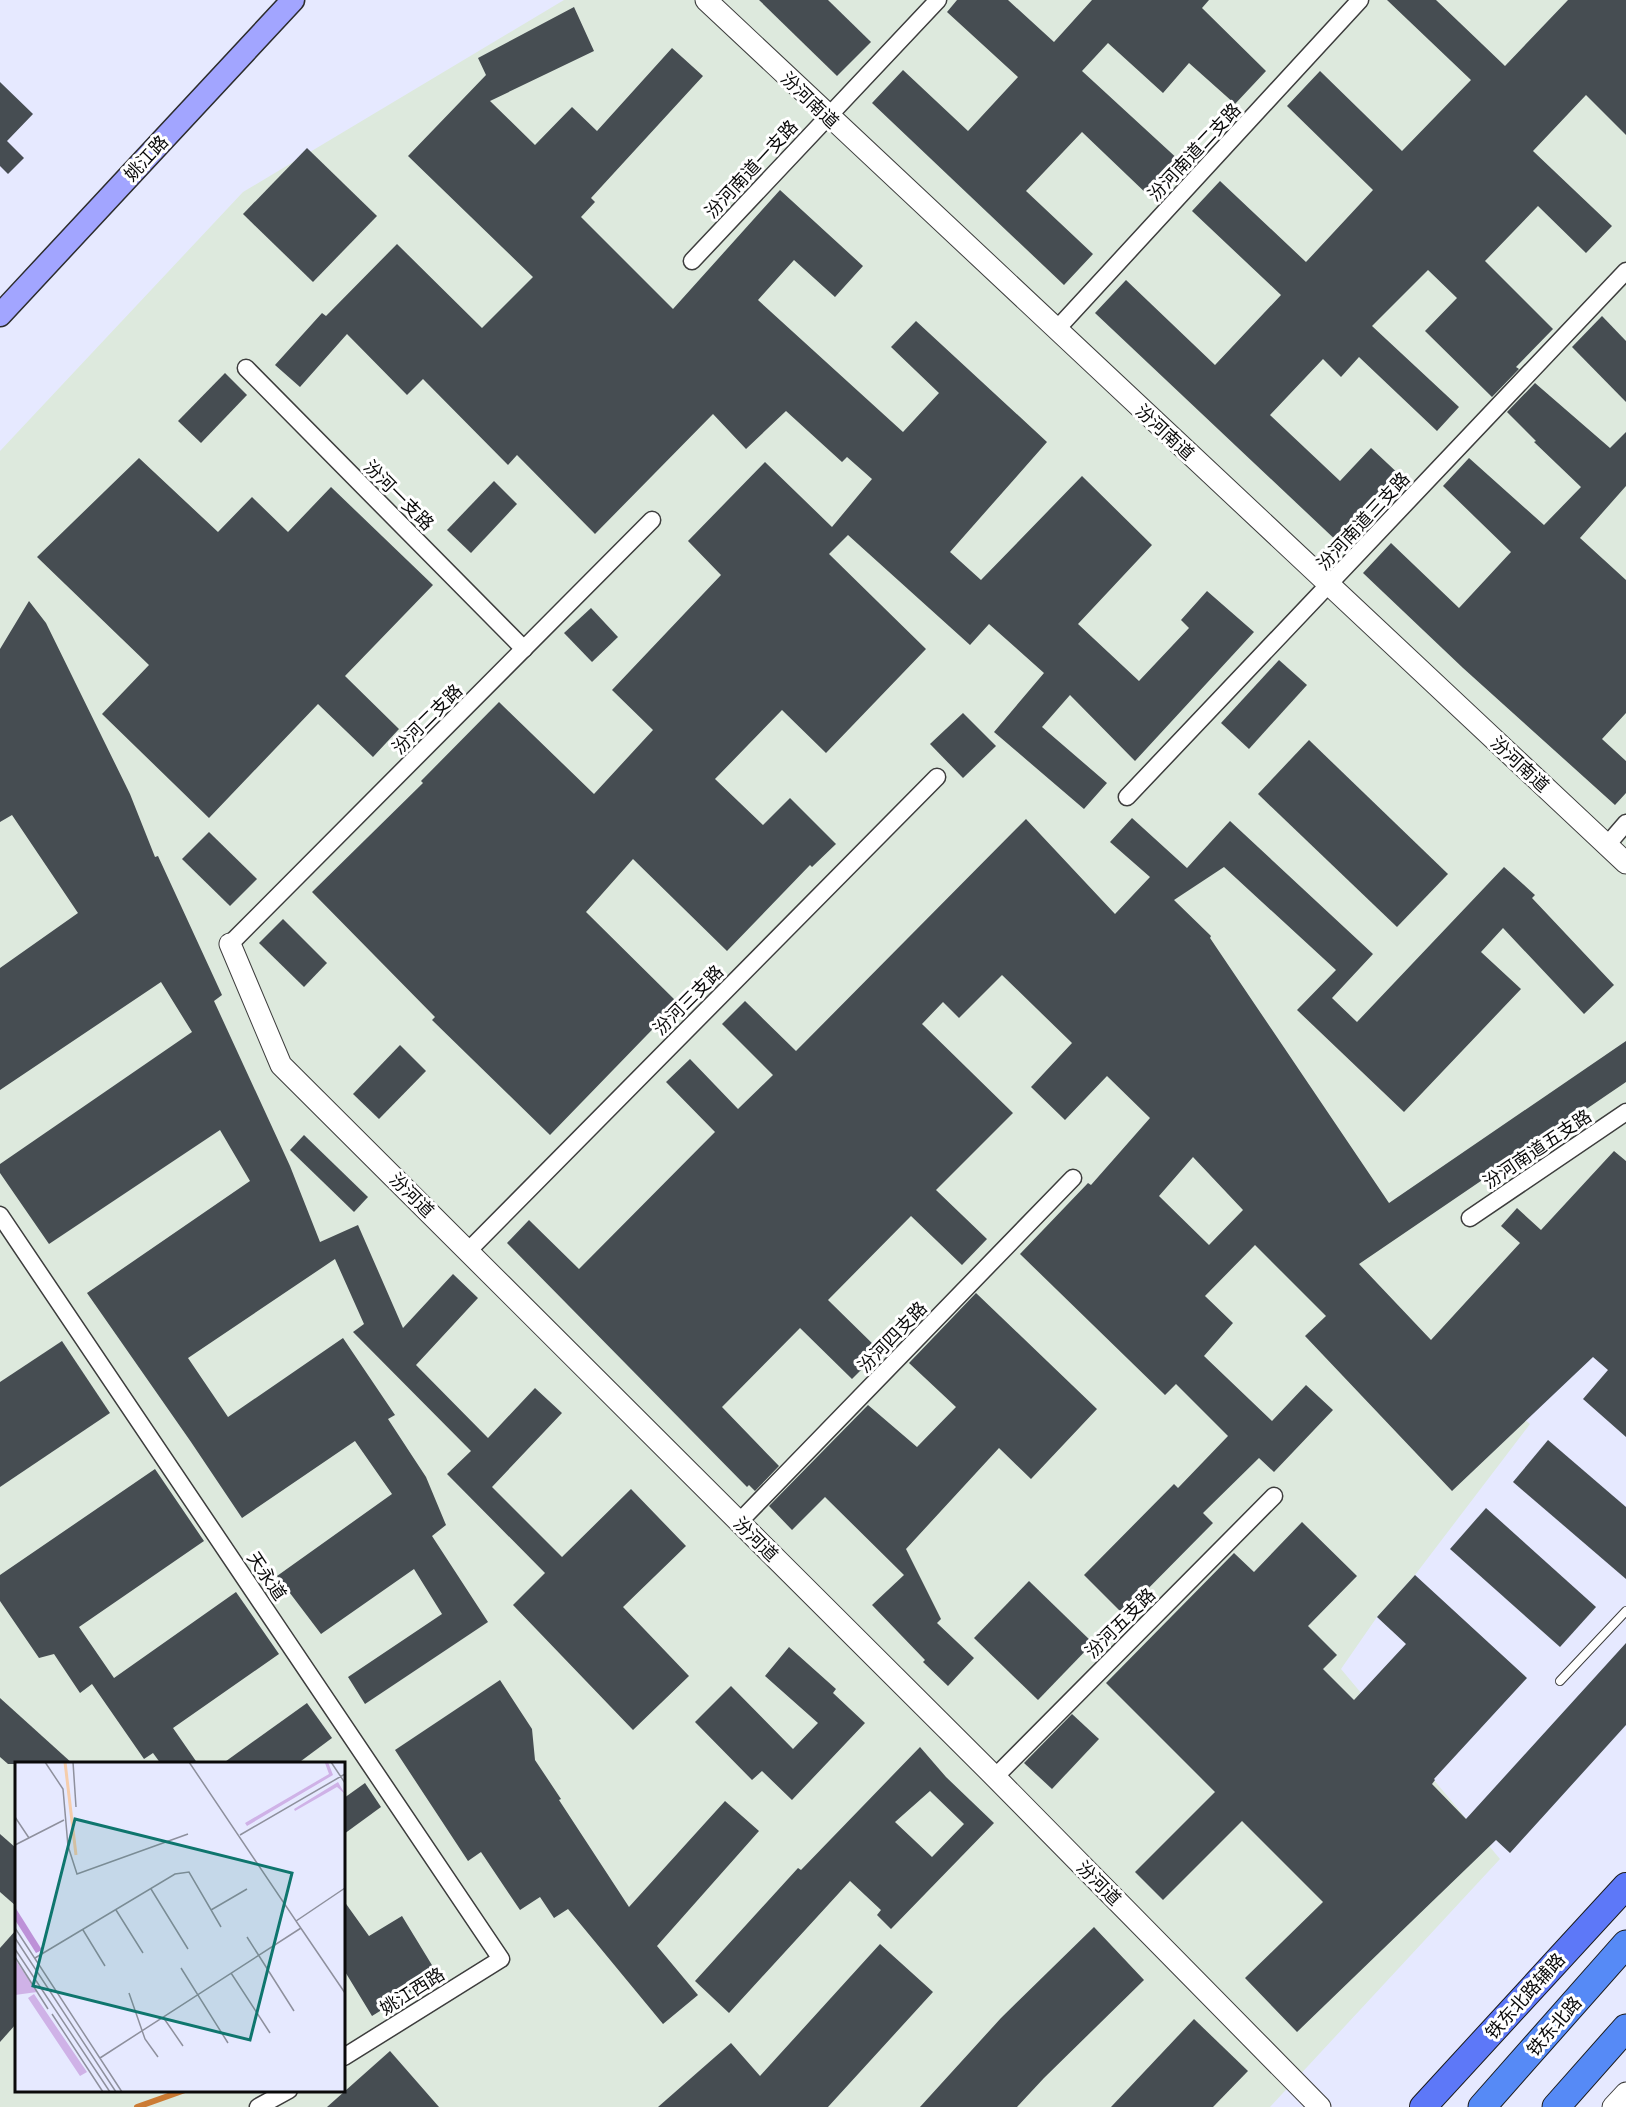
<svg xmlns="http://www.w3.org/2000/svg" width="1626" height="2107" font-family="Lora,'Noto Sans SC',serif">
<rect width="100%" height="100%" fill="#e6e9ff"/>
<path fill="#dde9dd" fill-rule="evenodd" d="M564,0h1062v1194l-157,177 61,53 -115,151 -38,42 -36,52 159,190 -230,248h-1270v-1656l243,-259zM16,1764h328v326h-328z"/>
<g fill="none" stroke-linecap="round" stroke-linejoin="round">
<path stroke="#cb7b34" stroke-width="6" d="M137,2107l48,-17"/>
</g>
<g fill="#464d52" fill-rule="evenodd">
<path d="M759,0h69l43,42 -34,34z"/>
<path d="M957,0h51l46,42 38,-42h117l-7,8 64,63 -31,33 -46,-41 -26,30 -55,-50 -26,28 99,91 -31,35 -68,-65 -56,59 67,63 -29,31 -192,-182 31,-33 65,61 50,-54 -71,-65z"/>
<path d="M1387,0h49l69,66 63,-66h58v135l-40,-40 -53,56 79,75 -26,27 -48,-47 -53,55 68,68 -37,38 3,2 -27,28 -67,-66 32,-33 -29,-28 -56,56 87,81 -22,24 -78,-74 -18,20 -18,-18 -53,56 70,66 31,-33 32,30 -62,67 -246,-232 31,-33 89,85 66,-70 -89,-84 28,-30 86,81 67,-72 -86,-84 33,-35 82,80 69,-71z"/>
<path d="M574,7l20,44 -104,50 45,44 37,-38 25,24 75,-83 31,28 -112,122 4,4 -14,15 92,92 107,-119 83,76 -28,31 -41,-37 -36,40 145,132 36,-39 -48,-46 25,-26 131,121 -97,110 31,28 101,-104 70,69 -74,79 61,57 50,-53 -8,-8 26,-29 47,41 -119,129 -65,-66 -28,32 65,56 -23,26 -90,-77 50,-59 -55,-49 -19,21 -122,-110 -19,19 97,95 -100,104 -44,-43 -67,69 48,46 27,-27 46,46 -24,23 -2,-2 -83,86 -94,-92 -47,53 92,91 -128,132 -118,-115 3,-3 -123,-125 111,-109 -2,-2 78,-79 95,92 59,-64 -41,-40 109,-115 -33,-34 77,-79 67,65 40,-48 -25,-22 -5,5 -56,-51 -40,38 -33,-35 -118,120 -78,-79 -9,10 -85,-86 -16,16 -60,-61 -47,53 -25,-22 47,-52 4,3 71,-72 85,84 51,-51 -125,-121 78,-81 -8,-17z"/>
<path d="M0,82l33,32 -26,27 17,17 -16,16 -8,-8z"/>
<path d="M307,148l70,68 -64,66 -70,-68z"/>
<path d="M1602,316l24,25v61l-54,-55z"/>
<path d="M225,373l22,22 -46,48 -23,-22z"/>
<path d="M1535,383l75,65 16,-16v54l-46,52 46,42v133l-24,26 24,22v32l-11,12 -152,-137 -100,-95 28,-30 68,65 52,-56 -68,-66 26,-28 75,67 37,-38 -47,-45 2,-1 -29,-29z"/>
<path d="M139,458l79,74 34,-35 36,35 43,-45 102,98 -88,91 54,53 -26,28 -55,-53 -109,114 -107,-104 47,-49 -112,-108z"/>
<path d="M494,481l23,23 -46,49 -24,-23z"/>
<path d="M29,601l17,22 84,171 25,63 3,-1 64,139 -8,6 76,165 30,76 38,-17 45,103 50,-54 25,24 -62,67 72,73 47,-50 27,25 -70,74 70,70 69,-68 55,57 -63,61 66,69 -56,54 -120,-125 32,-32 -98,-99 24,-23 -118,-119 11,-8 -29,-65 -147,99 40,59 115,-79 52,77 -7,4 38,58 20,48 -14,11 56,86 -123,82 -17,-27 94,-63 -28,-45 -93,65 -44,-58 115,-82 -37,-53 -113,77 -51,-76 -104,-149 163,-112 -30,-51 -171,114 -49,-71v-9l192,-132 -31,-50 -161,108v-122l78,-55 -66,-98 -12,7v-173z"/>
<path d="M591,608l27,29 -26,25 -28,-29z"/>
<path d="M1279,660l28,25 -58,64 -28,-26z"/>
<path d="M963,713l33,33 -33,32 -33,-34z"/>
<path d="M1309,740l139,134 -51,53 -139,-133z"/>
<path d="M1132,818l55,50 43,-47 143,133 -41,44 25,24 147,-155 31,28 -3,3 82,87 -30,29 -81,-86 -22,24 40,37 -117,123 -107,-102 39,-40 -112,-103 -50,33 37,36 -1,2 179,265 237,-162v41l-267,182 72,76 89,-97 -19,-17 16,-18 24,22 73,-79 12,10v276l-43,-38 25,-29 -15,-13 -141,134 -147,-155 21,-20 -71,-71 -50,51 28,27 -29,33 68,65 34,-36 27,25 -59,62 -15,-14 -56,55 10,10 -90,91 -39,-39 90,-91 4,4 50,-52 -52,-52 -11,11 -145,-141 68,-71 3,2 59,-67 -43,-42 -42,44 -34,-33 41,-44 -70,-68 -43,43 -16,-16 -21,22 91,89 -77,77 51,49 -25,26 -51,-49 -83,84 52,51 -28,28 -52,-51 -78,79 57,59 -24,25 -6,-6 -2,2 -240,-244 22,-23 50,49 136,-137 -49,-50 24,-23 48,50 35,-34 -51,-51 23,-23 51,50 230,-232 89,95 35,-37 -40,-35zM1193,1157l50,53 -34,35 -50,-49z"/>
<path d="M209,832l48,47 -27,27 -48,-47z"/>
<path d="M283,919l44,44 -23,24 -45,-44z"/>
<path d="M400,1045l26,26 -47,48 -26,-25z"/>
<path d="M304,1135l64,62 -14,15 -64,-62z"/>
<path d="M976,1293l121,116 -66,70 -32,-31 -93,101 35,70 -4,4 37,35 -26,28 -25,-24 2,-2 -53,-55 32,-30 -79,-78 -33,33 -23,-24 99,-101 49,42 39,-40 -47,-44z"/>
<path d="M62,1341l48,72 -110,74v-105z"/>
<path d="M1548,1440l78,67v72l-113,-97z"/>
<path d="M155,1469l49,72 -125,86 35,51 122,-86 43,62 -106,74 25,36h-37l-8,-11 -9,6 -52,-75 -12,9 -26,-39 -15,4 -39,-57v-26z"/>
<path d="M1486,1508l110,99 -36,40 -110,-98z"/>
<path d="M1302,1522l55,54 -49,50 29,29 -14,14 31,31 52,-56 -29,-27 38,-42 112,103 -93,101 1,1 -3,4 34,35 160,-176v82l-116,128 -14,-13 -199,192 -52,-54 78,-76 -81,-81 -79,79 -28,-28 80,-80 -109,-109 128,-130 20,19z"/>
<path d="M1029,1581l64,62 -55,57 -64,-62z"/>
<path d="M789,1647l47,42 -3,4 32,30 -73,77 -30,-29 -10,9 -57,-58 36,-36 62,63 25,-26 -53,-47z"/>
<path d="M500,1680l32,49 3,31 26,39 -2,1 70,107 96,-106 34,30 -102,115 41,49 -35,29 -95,-115 -14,9 -14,-21 -20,13 -39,-58 -13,9 -73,-111z"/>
<path d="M0,1698l73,66h-65l-8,-7z"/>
<path d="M307,1703l25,35 -35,26h-75z"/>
<path d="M1072,1714l27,25 -47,50 -28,-26z"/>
<path d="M920,1747l26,30 48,46 -103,106 -14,-14 4,-5 -31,-29 -121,132 -34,-32 103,-113 3,2zM930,1791l34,33 -32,33 -37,-35z"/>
<path d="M365,1783l16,24 -37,27v-36z"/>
<path d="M0,1834l16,14v58l-16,-14z"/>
<path d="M344,1901l25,35 33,-20 36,59 -66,41 -28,-46z"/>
<path d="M1094,1927l50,53 -100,98 -27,29h-97l81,-89z"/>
<path d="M16,1930v94l-16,18v-94z"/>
<path d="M880,1944l53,48 -105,115h-170l73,-64 29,33z"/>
<path d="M1194,2019l54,52 -35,36h-102z"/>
<path d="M390,2051l49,56h-112z"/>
</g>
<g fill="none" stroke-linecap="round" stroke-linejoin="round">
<defs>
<path id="service" d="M1560,1681l66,-70"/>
<g id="minor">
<path d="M692,261l246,-261"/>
<path d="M1056,330l304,-330"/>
<path d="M246,368l278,281"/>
<path d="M1127,797l499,-526"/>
<path d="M1607,845l19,-22"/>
<path d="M230,944l422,-424"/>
<path d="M0,1215l501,744 -157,98"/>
<path d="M1470,1218l156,-106"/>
<path d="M468,1251l469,-474"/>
<path d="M739,1522l334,-344"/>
<path d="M995,1777l279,-281"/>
<path d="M258,2107l31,-17"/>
</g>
<g id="tertiary">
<path d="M706,0l920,863"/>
<path d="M230,944l51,121 714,712 325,330"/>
<path d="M1613,2107l13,-14"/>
</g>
<path id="secondary" d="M0,315l293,-315"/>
<path id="primary" d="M1423,2107l203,-221"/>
<g id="trunk">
<path d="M1482,2107l144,-163"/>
<path d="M1556,2107l70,-79"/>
</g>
</defs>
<use href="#service" stroke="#3d3d3d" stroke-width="10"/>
<use href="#minor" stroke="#3d3d3d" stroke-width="19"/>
<use href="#tertiary" stroke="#3d3d3d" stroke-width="23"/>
<use href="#secondary" stroke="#2c2c2c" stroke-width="25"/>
<use href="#primary" stroke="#1b1b1b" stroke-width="28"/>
<use href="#trunk" stroke="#1b1b1b" stroke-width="29"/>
<use href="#service" stroke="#fff" stroke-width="8"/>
<use href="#minor" stroke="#fff" stroke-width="16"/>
<use href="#tertiary" stroke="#fff" stroke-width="21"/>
<use href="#secondary" stroke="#a2a5ff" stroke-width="22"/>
<use href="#primary" stroke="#5d78f8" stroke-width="26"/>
<use href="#trunk" stroke="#568af6" stroke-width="27"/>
</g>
<g text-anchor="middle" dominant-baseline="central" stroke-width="6" stroke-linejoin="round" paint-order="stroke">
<g font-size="18" fill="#0a0a0a" stroke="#fff">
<text transform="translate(810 100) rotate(44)">汾河南道</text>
<text transform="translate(1194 152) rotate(-47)">汾河南道二支路</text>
<text transform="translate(146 158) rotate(-47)">姚江路</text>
<text transform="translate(751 169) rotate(-47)">汾河南道一支路</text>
<text transform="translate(1165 432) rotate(43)">汾河南道</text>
<text transform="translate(399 495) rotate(45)">汾河一支路</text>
<text transform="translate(1363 521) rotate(-47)">汾河南道三支路</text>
<text transform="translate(427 719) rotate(-45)">汾河二支路</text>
<text transform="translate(1520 764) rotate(43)">汾河南道</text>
<text transform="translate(688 1000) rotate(-45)">汾河三支路</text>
<text transform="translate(1537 1149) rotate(-34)">汾河南道五支路</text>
<text transform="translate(412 1195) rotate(45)">汾河道</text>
<text transform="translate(892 1337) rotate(-46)">汾河四支路</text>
<text transform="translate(756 1539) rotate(45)">汾河道</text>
<text transform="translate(267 1576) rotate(56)">天永道</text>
<text transform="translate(1120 1623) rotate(-45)">汾河五支路</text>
<text transform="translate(1099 1883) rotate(45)">汾河道</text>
<text transform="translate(412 1991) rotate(-32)">姚江西路</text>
<text transform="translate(1525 1996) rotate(-48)">铁东北路辅路</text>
<text transform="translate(1554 2026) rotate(-49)">铁东北路</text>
</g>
</g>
<g transform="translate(15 1762)">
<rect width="330" height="330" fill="#e6e9ff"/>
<path d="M313,0l5,13 -86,51 -2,-3 84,-49 -4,-11zM323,20l7,12 -8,-7 -42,24 -1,-2zM0,197l22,33 -22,3zM19,232l53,78 -7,4 -52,-78z" fill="#cfb2e7"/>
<path d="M0,145l27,43 -6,3 -21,-33z" fill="#bd91d8"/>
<path fill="none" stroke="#f5cdac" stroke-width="3" d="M50,0l11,93"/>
<path fill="none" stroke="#8e909d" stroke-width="1.5" d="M30,0l18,27 5,57 9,28 111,-40M58,0l3,45M174,0l107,159 49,-33M316,0l14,21M0,55l14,21M225,73l105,-61M0,83l49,-25M136,127l37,60M101,148l27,43M196,148l36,-21M281,159l49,72M0,166l107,164M68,168l22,36M232,175l47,74M0,176l101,154M0,187l95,143M0,195l33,52M20,196l140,-84 14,-2 32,55M166,206l47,75M216,211l39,60M114,231l16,46 13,18M37,252l51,78M148,255l20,29M85,296l201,-130"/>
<path fill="#0f766e" fill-opacity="0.15" stroke="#0f766e" stroke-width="3" d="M60,57l217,54 -42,167 -217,-54z"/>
<rect width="330" height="330" fill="none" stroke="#0a0a0a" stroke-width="3"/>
</g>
</svg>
